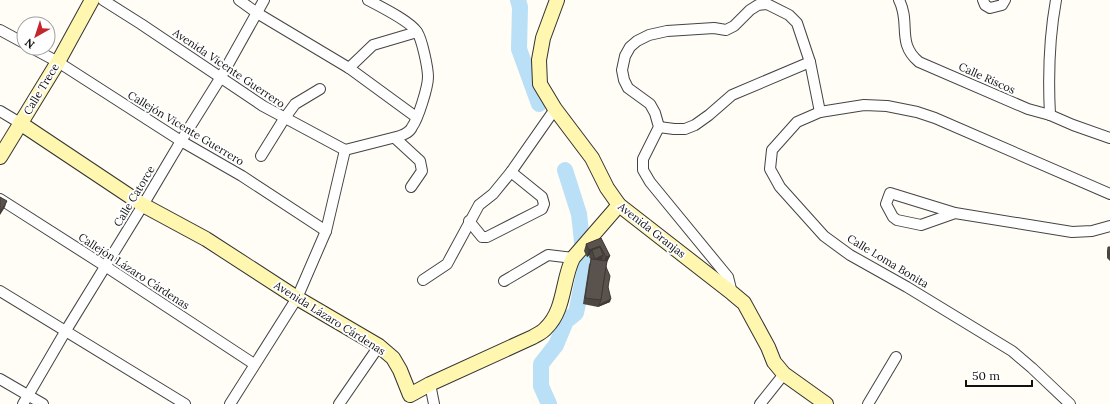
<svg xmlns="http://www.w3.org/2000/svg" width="1110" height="404" font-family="Lora,serif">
<rect width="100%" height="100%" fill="#fffdf5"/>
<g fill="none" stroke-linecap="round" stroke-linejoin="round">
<g stroke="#b9e0f7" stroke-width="16">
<path d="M518,0l2,7 -1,42 20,55"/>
<path d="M549,404l-8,-18v-22l15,-19 10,-24 10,-8 9,-44 -6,-55 -14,-44"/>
</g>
<defs>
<g id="street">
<path d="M103,0l38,24 122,82 82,44"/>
<path d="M239,0l18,13 92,55 67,49"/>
<path d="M899,0c12,23 -3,43 20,62l109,47 22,6 23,10 37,13"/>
<path d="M983,0l2,5 5,3 12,-3 3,-5"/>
<path d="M0,30l24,13"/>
<path d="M32,48l26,14 123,79 61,35 84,55"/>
<path d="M349,68l24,-23 44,-13"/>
<path d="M0,111l20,12"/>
<path d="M1050,115c-2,-39 -1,-77 6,-115"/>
<path d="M659,127l15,2h11l10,-4 14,-10 23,-20 78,-33"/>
<path d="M395,138l25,23 2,10 -11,16"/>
<path d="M261,156l23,-37 11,-15 25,-15"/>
<path d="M0,199l105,67 149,98"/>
<path d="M955,213l-34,12 -24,-5 -4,-3 -7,-13 4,-11 65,20 117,19 20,-1 18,-5"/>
<path d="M469,221l13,16h5l55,-28 2,-5 -2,-7 -31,-25"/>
<path d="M423,280l24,-16 32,-59 14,-11 18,-22 44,-63"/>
<path d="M504,281l44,-26 25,3"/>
<path d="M0,291l185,113"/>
<path d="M732,293l-4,-16 -78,-95 -7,-12v-11l16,-32 -4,-14 -5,-9 -22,-16 -4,-8 -2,-10 3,-14 5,-9 7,-6 12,-6 18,-4 47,-3 12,2 8,-4 16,-16 8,-5 9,-1 22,11 8,8 13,39 10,50"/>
<path d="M0,379l43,25"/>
<path d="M430,384l4,20"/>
<path d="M23,404l42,-72 78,-127 38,-64 40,-64 43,-77"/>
<path d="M230,404l67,-106 29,-67 19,-81 55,-14c5,-2 10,-4 12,-9 6,-8 16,-40 16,-50 0,-9 -6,-38 -11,-45 -7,-11 -36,-25 -49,-32"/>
<path d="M339,404l40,-58"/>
<path d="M760,404l24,-30"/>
<path d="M868,404l28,-47"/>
<path d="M1070,404l-38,-36 -20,-17 -105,-64 -57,-32 -26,-19 -44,-49 -10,-18 2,-19 25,-28 23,-10 44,-7 23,1 30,6 18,6 175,76"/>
</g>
<g id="secondary">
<path d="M557,0l-14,38 -4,22 1,24 15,25 37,49 15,30 12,17 113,88 12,10 24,44 6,15 10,12 42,30"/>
<path d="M20,123l123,82 63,34 91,59 82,48 14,12 7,12 10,25 20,-11 103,-47c5,-3 10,-5 13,-9 19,-18 16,-48 27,-70l46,-53"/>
<path d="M0,157l58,-95 34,-62"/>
</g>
</defs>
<use href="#street" stroke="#444" stroke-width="12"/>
<use href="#secondary" stroke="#333" stroke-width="16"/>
<use href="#street" stroke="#fff" stroke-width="10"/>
<use href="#secondary" stroke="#fff6b0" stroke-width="14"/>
</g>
<g fill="#4d4742">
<path d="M601,238l9,18 -3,6 -1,5 4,35 -12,5 -15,-3 6,-39 2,-5 -2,-3 1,-2 -3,2 -3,-6 2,-7z"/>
<path d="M1108,247h2v14l-3,-3v-7z"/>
</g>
<g fill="#3f3936">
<path d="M7,201l-2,6 -5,8v-3z"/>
<path d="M600,246l-2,6 -6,-2 -2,5 -3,2 2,-7z"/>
<path d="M603,255l-2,7 -8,3 2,-6z"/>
<path d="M610,256l-3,6 -4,2 3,-7z"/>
<path d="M611,299l-1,3 -12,5 1,-2z"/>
</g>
<g fill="#5a524d" stroke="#3f3936">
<path d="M0,197l7,4 -7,11z"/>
<path d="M601,238l9,18 -4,1 -6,-11 -11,4 -3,-6z"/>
<path d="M600,247l3,8 -8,4 -3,-9z"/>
<path d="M1108,247h2v8l-2,-1z"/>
<path d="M591,259l16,2 -6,39 -16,-2z"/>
<path d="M606,267l4,9 -2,11 3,12 -12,6 2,-5z"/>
</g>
<g text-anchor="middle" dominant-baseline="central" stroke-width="4" stroke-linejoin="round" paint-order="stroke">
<g font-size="11" fill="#111" stroke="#fff">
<text transform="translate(229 68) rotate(34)">Avenida Vicente Guerrero</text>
<text transform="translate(987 78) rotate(24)">Calle Riscos</text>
<text transform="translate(41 89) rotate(-59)">Calle Trece</text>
<text transform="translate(186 128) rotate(31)">Callejón Vicente Guerrero</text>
<text transform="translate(134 196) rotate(-59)">Calle Catorce</text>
<text transform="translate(652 230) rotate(38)">Avenida Granjas</text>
<text transform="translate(888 261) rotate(31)">Calle Loma Bonita</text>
<text transform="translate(134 271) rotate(33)">Callejón Lázaro Cárdenas</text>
<text transform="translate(330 318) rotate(32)">Avenida Lázaro Cárdenas</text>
</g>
</g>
<g transform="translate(36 36) rotate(219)"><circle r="19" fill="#ffffff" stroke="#a0a0a0"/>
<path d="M0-3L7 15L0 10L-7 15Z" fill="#c4262e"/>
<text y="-6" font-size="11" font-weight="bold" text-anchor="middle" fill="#111111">N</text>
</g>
<path d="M966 380v6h66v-6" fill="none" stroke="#111111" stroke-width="2"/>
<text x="972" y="380" font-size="12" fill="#111111" stroke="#ffffff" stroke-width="3" paint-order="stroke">50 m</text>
</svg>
